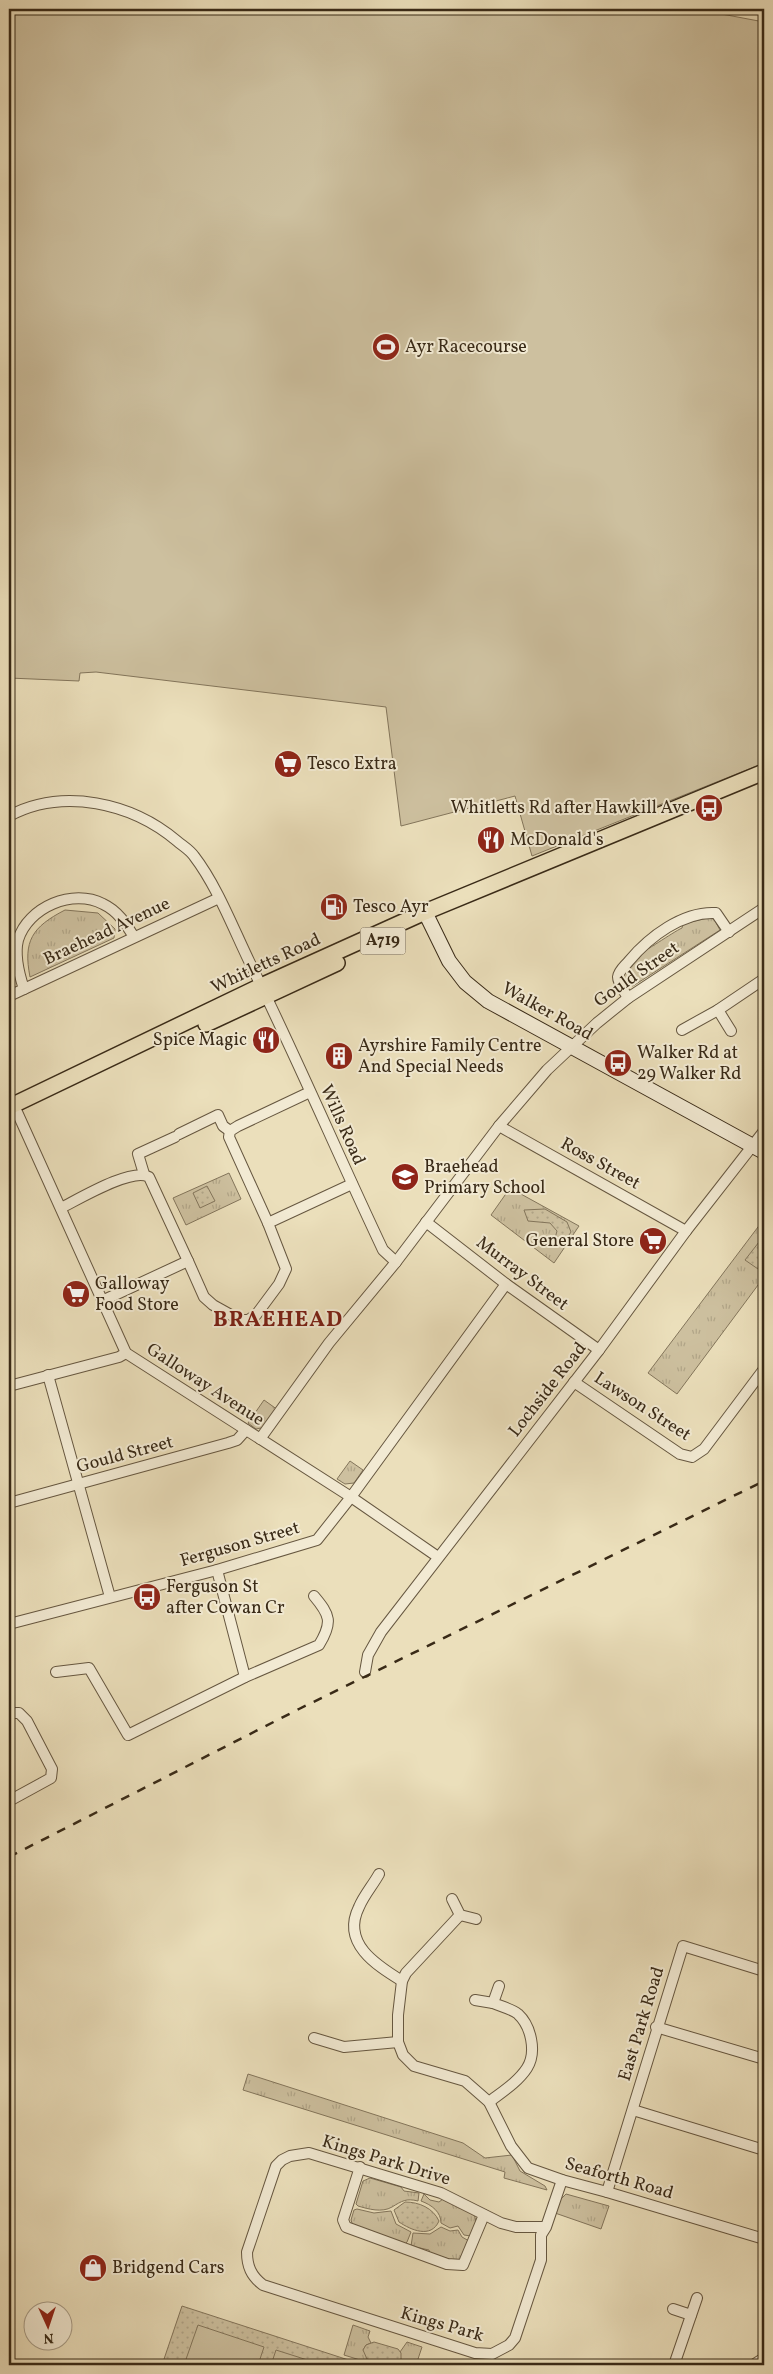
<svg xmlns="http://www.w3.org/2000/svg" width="773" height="2374" font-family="Vollkorn,serif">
<defs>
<pattern id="grass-tufts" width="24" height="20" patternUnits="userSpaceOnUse" patternTransform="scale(1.25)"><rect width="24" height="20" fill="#cdc09f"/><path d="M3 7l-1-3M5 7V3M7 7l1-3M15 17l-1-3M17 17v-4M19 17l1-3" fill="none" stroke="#b1a588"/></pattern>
<pattern id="park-dots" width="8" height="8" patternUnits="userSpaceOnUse" patternTransform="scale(1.25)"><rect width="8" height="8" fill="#cdc09f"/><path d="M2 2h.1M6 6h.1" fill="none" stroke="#b1a588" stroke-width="1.8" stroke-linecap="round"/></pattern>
</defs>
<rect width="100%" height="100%" fill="#ebdfbb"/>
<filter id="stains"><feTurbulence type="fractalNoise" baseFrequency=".004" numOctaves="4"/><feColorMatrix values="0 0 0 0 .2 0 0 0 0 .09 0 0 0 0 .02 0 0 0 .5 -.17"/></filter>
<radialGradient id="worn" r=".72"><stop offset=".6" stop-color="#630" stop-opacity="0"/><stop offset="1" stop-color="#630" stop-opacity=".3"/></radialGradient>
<g fill="url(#grass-tufts)" stroke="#83755b">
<path d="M65,910l33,3 17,16 -1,9 -84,39c-7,-36 2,-50 35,-67z"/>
<path d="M707,918l7,1 6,11 -87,56 -8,-2 -3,-10 16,-20c4,0 35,-22 44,-26l1,-4z"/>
<path d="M229,1173l12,26 -55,26 -13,-27z"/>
<path d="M510,1188l69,38 -25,37 -63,-48z"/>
<path d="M764,1219v58l-87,117 -29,-21z"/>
<path d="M264,1400l14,10 -12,17 -10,2 -8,-6z"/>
<path d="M350,1461l13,9 -9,13 -9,1 -8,-5z"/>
<path d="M248,2074l215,69 22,15 27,-3 8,16 25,15 2,4 -43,-12 1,-6 -262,-82z"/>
<path d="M370,2178l31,9 3,4 15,2 -1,8c-12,-3 -16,0 -26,6 -10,6 -24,2 -34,-1l-2,-2 7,-23z"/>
<path d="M424,2194l6,6 9,2 4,-3 31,15 2,7 -5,15 -7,-1 -6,-9 -8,2 -9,-5c0,-11 -9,-18 -20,-22z"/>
<path d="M566,2194l43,12 -8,23 -46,-16 4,-12z"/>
<path d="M357,2209l17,4 17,-2 5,13 15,8 -4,10 -3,3 -51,-19 -2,-6 3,-10z"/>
<path d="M441,2227l9,4 8,-1 4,7 7,4 -6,18 -8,2 -25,-8 -1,-3 -18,-4 2,-13 17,1z"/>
<path d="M353,2325l17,6 -2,6 3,6 -5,2 -3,5c11,13 22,16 38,12l-1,-10 7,-10 15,5 -6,18h-40l-32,-10z"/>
</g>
<g fill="url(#park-dots)" stroke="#83755b">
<path d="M207,1186l8,15 -15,7 -7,-15z"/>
<path d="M545,1209l22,13 4,10 -10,15 -7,-5 3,-11 -7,-8 -22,-2 -4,-11z"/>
<path d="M759,1242l5,5v14l-6,8 -13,-9z"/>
<path d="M405,2202c14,0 28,6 34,19 -8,18 -28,9 -40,1l-5,-12z"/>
<path d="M182,2306l182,59h-202z"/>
<path d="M374,2342l24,7 3,4v9l-12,3 -22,-6 -4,-9 3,-5z"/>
</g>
<g fill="#cdc09f" stroke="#83755b">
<path d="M9,9h686l69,13v741l-232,93 -17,-60 -114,30 -15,-119 -290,-35 -16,1 -1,8 -70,-3z"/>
<path d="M198,2325l66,22 -6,18h-74z"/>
<path d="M276,2350l47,15h-52z"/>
</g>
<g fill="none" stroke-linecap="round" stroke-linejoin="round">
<defs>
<g id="street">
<path d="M9,816c54,-29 123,-13 168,25 6,5 13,9 17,15 23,30 39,72 56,107 47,95 88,192 133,287l13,12"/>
<path d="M24,989c-5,-15 -10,-33 -6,-49 10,-33 55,-52 85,-36 15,7 23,20 31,33"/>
<path d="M9,996l210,-98"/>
<path d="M628,998c-3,-6 -10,-14 -10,-21 1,-7 7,-11 11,-16 20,-24 54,-50 87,-48l13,19"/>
<path d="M718,1010l13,21"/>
<path d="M682,1030l36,-20 46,-31"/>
<path d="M17,1112l109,241 225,144 87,60"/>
<path d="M499,1126l187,105"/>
<path d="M179,1134l39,-19 5,11 7,5"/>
<path d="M144,1174l-6,-20 37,-17"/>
<path d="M61,1208c18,-9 71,-41 88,-31l39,84"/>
<path d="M426,1222l80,62 93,66"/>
<path d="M268,1223l-39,-86 1,-6 8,-5 72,-34"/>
<path d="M104,1300l84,-39 16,36 9,8 27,15h8l8,-5 23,-31 7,-15 -18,-46 84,-39"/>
<path d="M48,1375l62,222"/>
<path d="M574,1382l106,72 12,3 12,-8 60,-80"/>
<path d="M9,1386l110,-29 7,-4"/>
<path d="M260,1439l69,-96 67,-81 103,-136 48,-56 50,-47 31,-25 136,-90"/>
<path d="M9,1503l219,-60 9,-3 9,-10"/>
<path d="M217,1570l28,107"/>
<path d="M9,1624l208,-54 100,-30 34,-43 155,-213"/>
<path d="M56,1672l33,-4 39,67 117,-58 74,-32c14,-23 11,-30 -5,-49"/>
<path d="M365,1672l3,-17 13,-23 218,-282 87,-119 78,-100"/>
<path d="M9,1713h10l8,8 25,48 -1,9 -42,23"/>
<path d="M379,1874c-6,11 -15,21 -20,33 -18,36 17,58 43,74"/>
<path d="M452,1899l8,16 16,4"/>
<path d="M460,1915l-54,58 -4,8 -4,34v27l5,13 11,11 51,15 24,21 22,44 17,22 34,12 45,12 157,47"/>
<path d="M475,2000l18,3"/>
<path d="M656,2027l108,32"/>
<path d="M314,2038l30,9 54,-5"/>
<path d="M489,2102c13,-10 29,-20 38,-34 10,-16 4,-42 -9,-54 -6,-5 -18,-8 -25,-11l6,-17"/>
<path d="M633,2110l131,40"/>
<path d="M360,2167l-17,53 3,7 101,37 16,1 21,-50"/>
<path d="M607,2192l76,-246 81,25"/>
<path d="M546,2227h-30l-15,-4 -60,-30 -132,-40 -19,3 -8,4 -6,6 -29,86c0,14 4,24 16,33l212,68 17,1 17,-9 6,-7 26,-78v-25l5,-8 16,-47"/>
<path d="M673,2309l18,6"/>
<path d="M674,2365l23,-67"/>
<path d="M753,2365l11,-7"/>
</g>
<path id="secondary" d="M425,912l24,49 16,21 23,19 276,151"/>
<g id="primary">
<path d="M206,1024l131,-61"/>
<path d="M9,1107l252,-121 164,-74 339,-140"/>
</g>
</defs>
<use href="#street" stroke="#665740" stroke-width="12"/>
<use href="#secondary" stroke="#392a17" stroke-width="16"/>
<use href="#primary" stroke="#392a17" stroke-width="18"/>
<use href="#street" stroke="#f2ead3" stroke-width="10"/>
<use href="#secondary" stroke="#f2ead3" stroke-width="14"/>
<use href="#primary" stroke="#ebdfbb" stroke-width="15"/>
<path stroke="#392a17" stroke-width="2.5" stroke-dasharray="9 9" stroke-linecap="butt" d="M9,1857l290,-148 465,-228"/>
</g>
<defs>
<symbol id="stadium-disc" viewBox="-11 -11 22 22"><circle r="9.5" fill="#8f2418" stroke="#f2ead3"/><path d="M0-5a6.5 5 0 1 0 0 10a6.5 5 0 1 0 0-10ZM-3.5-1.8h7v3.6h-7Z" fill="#fff"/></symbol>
<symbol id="supermarket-disc" viewBox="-11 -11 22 22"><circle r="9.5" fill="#8f2418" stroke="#f2ead3"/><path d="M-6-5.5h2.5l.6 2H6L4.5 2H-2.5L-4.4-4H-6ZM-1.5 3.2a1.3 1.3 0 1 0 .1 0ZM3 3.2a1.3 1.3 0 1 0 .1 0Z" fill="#fff"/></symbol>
<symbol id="bus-disc" viewBox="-11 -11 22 22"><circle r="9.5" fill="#8f2418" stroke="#f2ead3"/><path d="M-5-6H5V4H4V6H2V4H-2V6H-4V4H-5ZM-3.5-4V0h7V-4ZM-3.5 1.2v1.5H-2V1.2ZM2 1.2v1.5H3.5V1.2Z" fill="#fff"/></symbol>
<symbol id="restaurant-disc" viewBox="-11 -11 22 22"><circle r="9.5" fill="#8f2418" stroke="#f2ead3"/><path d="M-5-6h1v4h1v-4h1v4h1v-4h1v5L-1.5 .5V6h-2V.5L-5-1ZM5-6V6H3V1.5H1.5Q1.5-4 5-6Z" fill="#fff"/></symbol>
<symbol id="fuel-disc" viewBox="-11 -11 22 22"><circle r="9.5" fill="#8f2418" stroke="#f2ead3"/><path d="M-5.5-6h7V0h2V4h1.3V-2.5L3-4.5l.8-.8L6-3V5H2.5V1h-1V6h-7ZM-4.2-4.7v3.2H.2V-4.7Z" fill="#fff"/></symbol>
<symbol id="building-disc" viewBox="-11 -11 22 22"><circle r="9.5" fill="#8f2418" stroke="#f2ead3"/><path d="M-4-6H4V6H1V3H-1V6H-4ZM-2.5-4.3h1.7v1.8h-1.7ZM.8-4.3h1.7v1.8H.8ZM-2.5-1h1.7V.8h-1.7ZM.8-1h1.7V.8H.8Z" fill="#fff"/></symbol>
<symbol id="school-disc" viewBox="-11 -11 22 22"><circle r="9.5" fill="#8f2418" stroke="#f2ead3"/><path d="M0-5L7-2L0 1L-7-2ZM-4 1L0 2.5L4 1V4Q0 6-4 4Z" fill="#fff"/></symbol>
<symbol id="shop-disc" viewBox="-11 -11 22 22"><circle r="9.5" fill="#8f2418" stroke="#f2ead3"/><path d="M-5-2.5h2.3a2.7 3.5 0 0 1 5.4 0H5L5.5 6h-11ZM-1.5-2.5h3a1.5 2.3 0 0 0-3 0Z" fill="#fff"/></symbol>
</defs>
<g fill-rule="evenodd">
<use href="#stadium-disc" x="370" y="331" width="32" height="32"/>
<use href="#supermarket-disc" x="272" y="748" width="32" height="32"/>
<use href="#bus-disc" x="693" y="792" width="32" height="32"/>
<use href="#restaurant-disc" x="475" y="824" width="32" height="32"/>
<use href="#fuel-disc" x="318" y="891" width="32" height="32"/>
<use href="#restaurant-disc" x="250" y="1024" width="32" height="32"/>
<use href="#building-disc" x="323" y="1040" width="32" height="32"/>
<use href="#bus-disc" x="602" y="1047" width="32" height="32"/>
<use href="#school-disc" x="389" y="1161" width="32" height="32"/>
<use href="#supermarket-disc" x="637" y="1225" width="32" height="32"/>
<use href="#supermarket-disc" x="60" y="1278" width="32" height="32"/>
<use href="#bus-disc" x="131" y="1581" width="32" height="32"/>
<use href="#shop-disc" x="77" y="2252" width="32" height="32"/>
</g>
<g text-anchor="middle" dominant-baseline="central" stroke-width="4" stroke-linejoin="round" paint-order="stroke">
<rect fill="#f2ead3" stroke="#70644f" stroke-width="1" x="360.5" y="927.5" width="45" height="27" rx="4"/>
<g font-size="16" font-weight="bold" fill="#392a17">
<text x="383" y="941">A719</text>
</g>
<g font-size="18" fill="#392a17" stroke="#f2ead3" text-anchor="start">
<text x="405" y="347">Ayr Racecourse</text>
<text x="307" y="764">Tesco Extra</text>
<text x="690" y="808" text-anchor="end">Whitletts Rd after Hawkill Ave</text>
<text x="510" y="840">McDonald's</text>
<text x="353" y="907">Tesco Ayr</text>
<text x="247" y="1040" text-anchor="end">Spice Magic</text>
<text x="358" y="1046">Ayrshire Family Centre<tspan x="358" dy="21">And Special Needs</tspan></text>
<text x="637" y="1053">Walker Rd at<tspan x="637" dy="21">29 Walker Rd</tspan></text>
<text x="424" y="1167">Braehead<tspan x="424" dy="21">Primary School</tspan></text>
<text x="634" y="1241" text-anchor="end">General Store</text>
<text x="95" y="1284">Galloway<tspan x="95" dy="21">Food Store</tspan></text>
<text x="166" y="1587">Ferguson St<tspan x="166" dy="21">after Cowan Cr</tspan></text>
<text x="112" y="2268">Bridgend Cars</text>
</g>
<g font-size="18" fill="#392a17" stroke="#f2ead3">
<text transform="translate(107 932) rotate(-25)">Braehead Avenue</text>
<text transform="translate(266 964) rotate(-25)">Whitletts Road</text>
<text transform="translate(637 975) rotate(-35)">Gould Street</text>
<text transform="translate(547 1012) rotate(29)">Walker Road</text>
<text transform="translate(342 1125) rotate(66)">Wills Road</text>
<text transform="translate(600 1164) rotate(29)">Ross Street</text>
<text transform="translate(522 1274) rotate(37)">Murray Street</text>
<text transform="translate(205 1385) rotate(33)">Galloway Avenue</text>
<text transform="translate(548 1390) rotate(-52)">Lochside Road</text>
<text transform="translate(642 1407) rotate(33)">Lawson Street</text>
<text transform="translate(125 1455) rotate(-15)">Gould Street</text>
<text transform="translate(240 1545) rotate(-16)">Ferguson Street</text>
<text transform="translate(642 2024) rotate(-73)">East Park Road</text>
<text transform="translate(386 2161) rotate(17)">Kings Park Drive</text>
<text transform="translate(619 2179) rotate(16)">Seaforth Road</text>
<text transform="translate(442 2325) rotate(16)">Kings Park</text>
</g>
<g font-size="22" font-weight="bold" letter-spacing="1" fill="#7a1f14" stroke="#f2ead3">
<text x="278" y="1320">BRAEHEAD</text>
</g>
</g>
<rect width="773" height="2374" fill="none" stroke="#ebdfbb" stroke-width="30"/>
<rect x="10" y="10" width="753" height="2354" fill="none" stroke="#392a17" stroke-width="2.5"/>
<rect x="15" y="15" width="743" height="2344" fill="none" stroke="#392a17"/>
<g transform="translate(48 2326) rotate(177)"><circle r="24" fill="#f2ead3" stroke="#a89d88"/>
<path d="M0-4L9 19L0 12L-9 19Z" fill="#8f2418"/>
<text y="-8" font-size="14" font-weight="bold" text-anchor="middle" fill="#392a17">N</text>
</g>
<rect width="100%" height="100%" filter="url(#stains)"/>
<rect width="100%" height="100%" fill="url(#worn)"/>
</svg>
